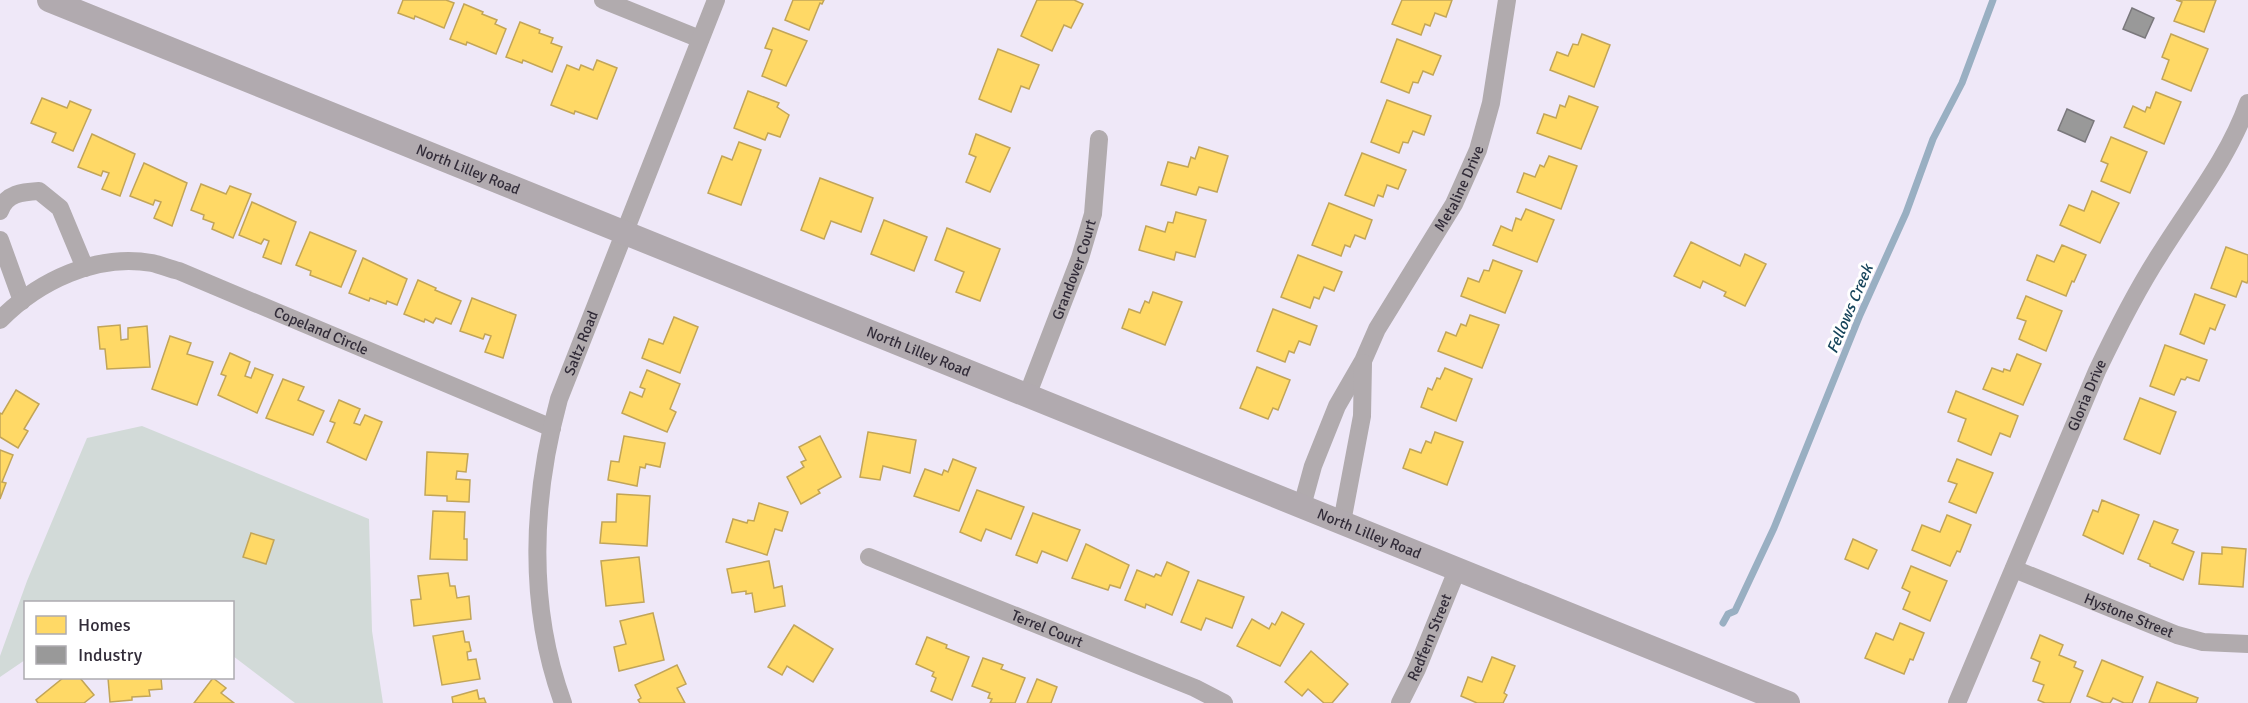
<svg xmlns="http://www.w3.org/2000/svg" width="2248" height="703" font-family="Signika,sans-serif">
<rect width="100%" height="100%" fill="#efe8f8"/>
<path fill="#d2dad8" d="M142,426l227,93 3,112 11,72h-88l-62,-47 -1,-54h-206l-1,58 -25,17v-21l27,-75 60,-143z"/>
<g fill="#ffd966" stroke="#c2a558" stroke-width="1.5">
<path d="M403,0h43l8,3 -10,25 -29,-12 -1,3 -16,-6z"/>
<path d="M793,0h31l-2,4 -2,-1 -11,27 -24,-10z"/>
<path d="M1037,0h37l9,4 -12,24 -7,-3 -12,26 -31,-15z"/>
<path d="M1402,0h50l-6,17 -11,-4 -5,13 -5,-2 -4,11 -29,-11z"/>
<path d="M2176,0h40l-12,32 -30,-11 8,-19z"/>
<path d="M464,4l19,8 -1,2 15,6 -2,4 11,5 -10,25 -29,-12 -1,3 -16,-6z"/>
<path d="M520,22l20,8 -1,3 14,5 -2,5 11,4 -10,25 -29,-12 -1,3 -16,-6z"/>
<path d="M773,28l34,13 -21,45 -24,-10 10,-26 -7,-2z"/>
<path d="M1582,34l28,11 -16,42 -44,-17 7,-18 11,4 5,-12 5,1z"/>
<path d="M2171,34l37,15 -17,42 -29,-12 7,-19 -7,-3z"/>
<path d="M1397,39l44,17 -8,19 -10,-4 -5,12 -5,-1 -4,11 -28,-11z"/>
<path d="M998,49l41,16 -10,24 -8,-3 -10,26 -32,-13z"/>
<path d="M597,60l20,8 -20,51 -22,-8 -1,3 -23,-9 16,-40 12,5 2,-5 12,5z"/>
<path d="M748,91l31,12 -2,4 12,8 -9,22 -12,-4 -3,7 -31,-12z"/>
<path d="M2156,92l25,10 -17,42 -40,-17 9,-21 12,6 2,-5 3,1z"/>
<path d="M1569,96l29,11 -17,42 -44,-16 7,-19 12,4 4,-13 5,2z"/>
<path d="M42,98l25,10 3,-7 21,9 -18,41 -21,-9 4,-9 -25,-10z"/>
<path d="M1387,100l44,16 -7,19 -11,-4 -5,12 -5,-1 -4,11 -28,-11z"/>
<path d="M92,134l43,20 -15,42 -18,-7 7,-16 -6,-2 -2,5 -23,-9z"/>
<path d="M976,134l34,14 -20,44 -24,-10 10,-25 -7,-3z"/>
<path d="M2111,137l36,15 -17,41 -29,-12 7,-17 -7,-3z"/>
<path d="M739,142l22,8 -20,55 -33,-12 14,-37 10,4z"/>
<path d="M1199,147l29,9 -11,36 -18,-5 -3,8 -35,-10 7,-23 20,5 3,-10 4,2z"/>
<path d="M1362,153l44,17 -8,19 -11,-4 -4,12 -5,-2 -4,11 -29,-11z"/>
<path d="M1549,156l28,10 -16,43 -44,-17 7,-19 11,4 5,-12 4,2z"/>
<path d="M144,163l43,20 -15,43 -18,-8 7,-16 -6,-2 -2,5 -23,-9z"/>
<path d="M820,178l53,20 -12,34 -30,-11 -7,18 -23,-9z"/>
<path d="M201,184l25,10 4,-8 21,8 -18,44 -21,-9 2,-6 -11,-4 1,-4 -13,-5z"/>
<path d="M2092,191l27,12 -19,40 -40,-18 9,-20 15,6z"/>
<path d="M252,202l44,20 -15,42 -18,-7 6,-16 -5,-2 -3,5 -22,-9z"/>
<path d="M1329,203l43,17 -7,19 -10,-4 -5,12 -5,-2 -4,11 -29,-11z"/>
<path d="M1526,209l28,11 -17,42 -44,-17 8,-19 11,5 4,-13 5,2z"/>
<path d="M1176,212l30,8 -11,37 -19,-5 -2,8 -35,-10 7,-24 19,6 3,-10 5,1z"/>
<path d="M884,220l43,17 -13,34 -43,-17z"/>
<path d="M947,228l53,21 -20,52 -24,-9 8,-20 -29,-12z"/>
<path d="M310,232l46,19 -15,36 -31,-12 1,-4 -15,-6z"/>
<path d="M1691,242l49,24 5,-12 21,10 -21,42 -21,-10 2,-4 -23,-11 -3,7 -26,-12z"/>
<path d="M2062,245l24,10 -12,27 -2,-1 -6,15 -39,-16 10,-25 17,7z"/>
<path d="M2226,247l22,8v25l-1,3 -5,-2 -6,16 -25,-9z"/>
<path d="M1298,255l44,17 -8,19 -10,-4 -5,12 -5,-2 -4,11 -29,-11z"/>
<path d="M363,258l44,21 -10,26 -10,-4 -1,3 -16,-6 -1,3 -20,-8z"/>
<path d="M1493,260l29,11 -17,42 -44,-17 7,-18 11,4 5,-12 5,1z"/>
<path d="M418,280l18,8 -1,2 26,11 -10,23 -15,-6 -3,5 -8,-4 -1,3 -20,-8z"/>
<path d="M1153,292l29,10 -17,43 -43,-17 7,-19 11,4 5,-12 4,2z"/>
<path d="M2195,294l30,11 -10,25 -5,-2 -6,16 -24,-10z"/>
<path d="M2026,296l36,15 -16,40 -27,-12 7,-18 -9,-3z"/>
<path d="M472,298l44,17 -13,43 -18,-6 6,-16 -6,-2 -2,5 -23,-8z"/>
<path d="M1273,309l44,17 -7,19 -11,-4 -5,12 -5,-2 -4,11 -28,-11z"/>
<path d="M1470,315l29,10 -17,43 -44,-17 8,-19 10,4 5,-12 5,2z"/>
<path d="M674,317l24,10 -18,46 -38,-15 7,-19 14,5z"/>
<path d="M120,325l1,15 7,-1v-11l19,-2 3,41 -43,2 -2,-20h-5l-2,-22z"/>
<path d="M170,336l21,7 -4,11 26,8 -16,43 -45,-16z"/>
<path d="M2165,345l42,15 -8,21 -12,-4 -2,3 -4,-1 -7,16 -24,-9z"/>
<path d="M230,353l20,9 -5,14 6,2 4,-10 18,7 -16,38 -39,-18 8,-19 -5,-2z"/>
<path d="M2017,354l24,10 -18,41 -40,-16 9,-21 11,4 1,-3 6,2z"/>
<path d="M1257,367l33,13 -12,30 -5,-2 -5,11 -28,-11z"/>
<path d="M1445,368l27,11 -16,42 -35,-14 7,-19 4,2 5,-12 3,1z"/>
<path d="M647,370l33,14 -10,25 6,3 -9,20 -45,-19 8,-21 12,5 3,-8 -5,-2z"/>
<path d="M283,379l21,8 -6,13 26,11 -11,24 -47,-17z"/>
<path d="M16,390l23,14 -15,25 4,2 -10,17 -18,-11v-24l2,1z"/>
<path d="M1956,391l62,25 -8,21 -10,-4 -9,22 -33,-14 8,-22 -18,-7z"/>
<path d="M2140,398l36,14 -16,42 -36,-15z"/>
<path d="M339,400l21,9 -6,14 6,2 5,-10 17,7 -16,38 -39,-18 8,-19 -5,-2z"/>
<path d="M868,432l48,8 -6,33 -27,-7 -3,14 -20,-3z"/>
<path d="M1435,432l28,10 -16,43 -44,-17 7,-19 11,4 5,-12 5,2z"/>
<path d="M624,436l41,7 -5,24 -14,-3 -1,4 -5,-1 -3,19 -29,-6 3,-19 8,1z"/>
<path d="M820,436l21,41 -23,13 2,3 -19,11 -14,-27 17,-10 -3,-5 5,-2 -7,-13z"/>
<path d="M0,450l13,5 -11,27 4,1 -6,16z"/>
<path d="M427,452l41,2 -2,18 -9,-1 -1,8 14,1 -1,22 -22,-1v-5l-22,-1z"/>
<path d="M953,459l23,9 -17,43 -45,-15 11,-27 17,6 2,-5 4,2z"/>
<path d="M1957,459l36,14 -17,40 -27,-11 8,-18 -9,-3z"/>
<path d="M977,490l47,17 -13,32 -25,-10 -5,12 -21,-9z"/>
<path d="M617,494l33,2 -3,50 -47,-3 2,-21h14z"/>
<path d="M2102,500l37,15 -16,39 -40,-19 10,-25 5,2z"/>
<path d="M759,503l29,9 -6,19 -7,-2 -8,26 -41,-13 7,-23 14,4 1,-3 6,1z"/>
<path d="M433,511l32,1 -1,27h3v21l-37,-1z"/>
<path d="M1033,513l47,17 -13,31 -25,-10 -5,12 -21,-8z"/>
<path d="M1947,515l24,10 -11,27 -3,-1 -7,15 -38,-16 10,-25 18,7z"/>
<path d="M2154,521l24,9 -6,13 22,9 -11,28 -33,-14v-2l-12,-5z"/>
<path d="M251,533l23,7 -8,24 -23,-7z"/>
<path d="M1853,539l24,11 -9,19 -23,-10z"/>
<path d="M1086,544l43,21 -9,23 -10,-3 -2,5 -36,-12z"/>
<path d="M2222,547l24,2 -3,38 -44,-3 3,-31 20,1z"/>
<path d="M639,557l5,45 -38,4 -5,-45z"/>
<path d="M769,561l5,27 8,-2 3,20 -30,6 -3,-19 -6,1v-3l-14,2 -5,-24z"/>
<path d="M1167,562l22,10 -17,43 -26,-11 -1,4 -20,-8 12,-30 17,7 2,-3 5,2z"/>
<path d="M1911,566l36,15 -17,40 -27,-12 7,-17 -8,-4z"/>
<path d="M448,573l2,13h5l2,12 12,-2 2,23 -57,7 -3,-26 10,-1 -3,-23z"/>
<path d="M1198,580l46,17 -12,31 -26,-10 -5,12 -20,-8z"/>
<path d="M1282,612l22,12 -24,42 -43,-20 15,-27 17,10 3,-6 3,2z"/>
<path d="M653,613l11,47 -45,11 -5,-24 12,-3 -6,-23z"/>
<path d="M1900,623l24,10 -11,27 -3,-1 -6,15 -39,-16 11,-25 17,7z"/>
<path d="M794,625l39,24 -20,33 -26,-16 -5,9 -14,-8z"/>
<path d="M463,631l2,11h4l2,9 -4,1 1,8 8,-1 4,20 -38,6 -9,-49z"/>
<path d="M2040,635l23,10 -4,10 17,7 -2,5 9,4 -13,32h-25l-7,-3 6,-15 -11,-4 7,-19 -9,-4z"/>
<path d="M927,637l20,8 -1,3 23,9 -17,43 -21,-9 5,-13 -4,-2 2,-4 -18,-8z"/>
<path d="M1311,651l37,33 -16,19h-8l-16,-14 -6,7 -17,-14z"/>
<path d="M1492,657l23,9 -11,27 3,2 -4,8h-26l-16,-7 7,-19 14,5z"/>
<path d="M983,658l20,7 -2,4 24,9 -10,25h-25l2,-4 -4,-1 2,-5 -18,-7z"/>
<path d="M2102,660l41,17 -11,26h-8l-11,-5 -3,5h-6l-17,-7z"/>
<path d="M677,665l9,19 -9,4 8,15h-45l-2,-3 3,-2 -6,-13z"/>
<path d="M63,678h17l14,17 -10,8h-46l-2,-3z"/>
<path d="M108,678h53l1,11 -13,1 1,6 -18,1v3l-22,2z"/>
<path d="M213,678l13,10 -5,5 13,10h-40z"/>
<path d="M1037,679l20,8 -6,16h-24z"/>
<path d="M2157,682l41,16 -2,5h-47z"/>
<path d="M477,690l2,9 5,-1 2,5h-33l-1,-6z"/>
</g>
<g fill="#999" stroke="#7a787c" stroke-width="1.5">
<path d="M2132,8l22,10 -9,20 -22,-9z"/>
<path d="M2067,109l27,12 -9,21 -27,-12z"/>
</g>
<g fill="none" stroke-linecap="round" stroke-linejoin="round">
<path stroke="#99afc2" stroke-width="7" d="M1723,623l5,-9 7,-3 39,-83 86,-213 46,-102 27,-74 29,-56 31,-83"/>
<g stroke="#b1abae" stroke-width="18">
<path d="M603,0l97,39"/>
<path d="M0,211c6,-18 23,-19 39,-20l21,17 25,60"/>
<path d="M0,240l22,61"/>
<path id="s1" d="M0,320c38,-39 97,-67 152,-57 9,2 18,6 27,8l373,157"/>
<path id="s2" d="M1027,396l53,-138 13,-44 6,-75"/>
<path id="s3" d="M1302,506l11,-40 24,-60 26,-45 14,-32 77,-125 24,-54 13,-47 16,-103"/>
<path d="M1342,522l20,-106 1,-53"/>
<path id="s4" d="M869,557l326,131 29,15"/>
<path id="s5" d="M2014,569l163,66 26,7 45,2"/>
<path id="s6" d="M563,703c-36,-98 -31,-205 -4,-304l157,-399"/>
<path id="s7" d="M1400,703l17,-34 40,-99"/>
<path id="s8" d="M1957,703l140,-332c19,-40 39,-80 63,-117 31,-50 68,-95 88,-151"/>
</g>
<path stroke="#b1aaaf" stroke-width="24" id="s9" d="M49,0l1739,703"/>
</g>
<g text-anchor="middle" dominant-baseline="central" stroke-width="6" stroke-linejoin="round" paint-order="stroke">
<g font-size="15" fill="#322c39" stroke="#fff">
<text stroke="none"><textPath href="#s9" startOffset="452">North Lilley Road</textPath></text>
<text stroke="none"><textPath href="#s3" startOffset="356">Metaline Drive</textPath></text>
<text stroke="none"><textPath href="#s2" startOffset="135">Grandover Court</textPath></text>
<text stroke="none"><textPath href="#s1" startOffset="351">Copeland Circle</textPath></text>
<text stroke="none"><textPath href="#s6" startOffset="369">Saltz Road</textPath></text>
<text stroke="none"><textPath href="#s9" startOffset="938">North Lilley Road</textPath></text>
<text stroke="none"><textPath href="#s8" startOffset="334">Gloria Drive</textPath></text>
<text stroke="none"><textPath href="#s9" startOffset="1424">North Lilley Road</textPath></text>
<text stroke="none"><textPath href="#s5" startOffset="124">Hystone Street</textPath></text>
<text stroke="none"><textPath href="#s4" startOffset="192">Terrel Court</textPath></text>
<text stroke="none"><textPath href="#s7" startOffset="72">Redfern Street</textPath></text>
</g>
<g font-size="16" font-style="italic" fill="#16445b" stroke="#fff">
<text transform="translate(1850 309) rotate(-67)">Fellows Creek</text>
</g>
</g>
<rect x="24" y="601" width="210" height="78" fill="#ffffff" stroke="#adabb0" stroke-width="1.5"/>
<rect x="36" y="616" width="30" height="18" fill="#ffd966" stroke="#adabb0" stroke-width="1.5"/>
<text x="78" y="631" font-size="18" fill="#322c39">Homes</text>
<rect x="36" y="646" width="30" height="18" fill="#999999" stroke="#adabb0" stroke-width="1.5"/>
<text x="78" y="661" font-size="18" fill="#322c39">Industry</text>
</svg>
